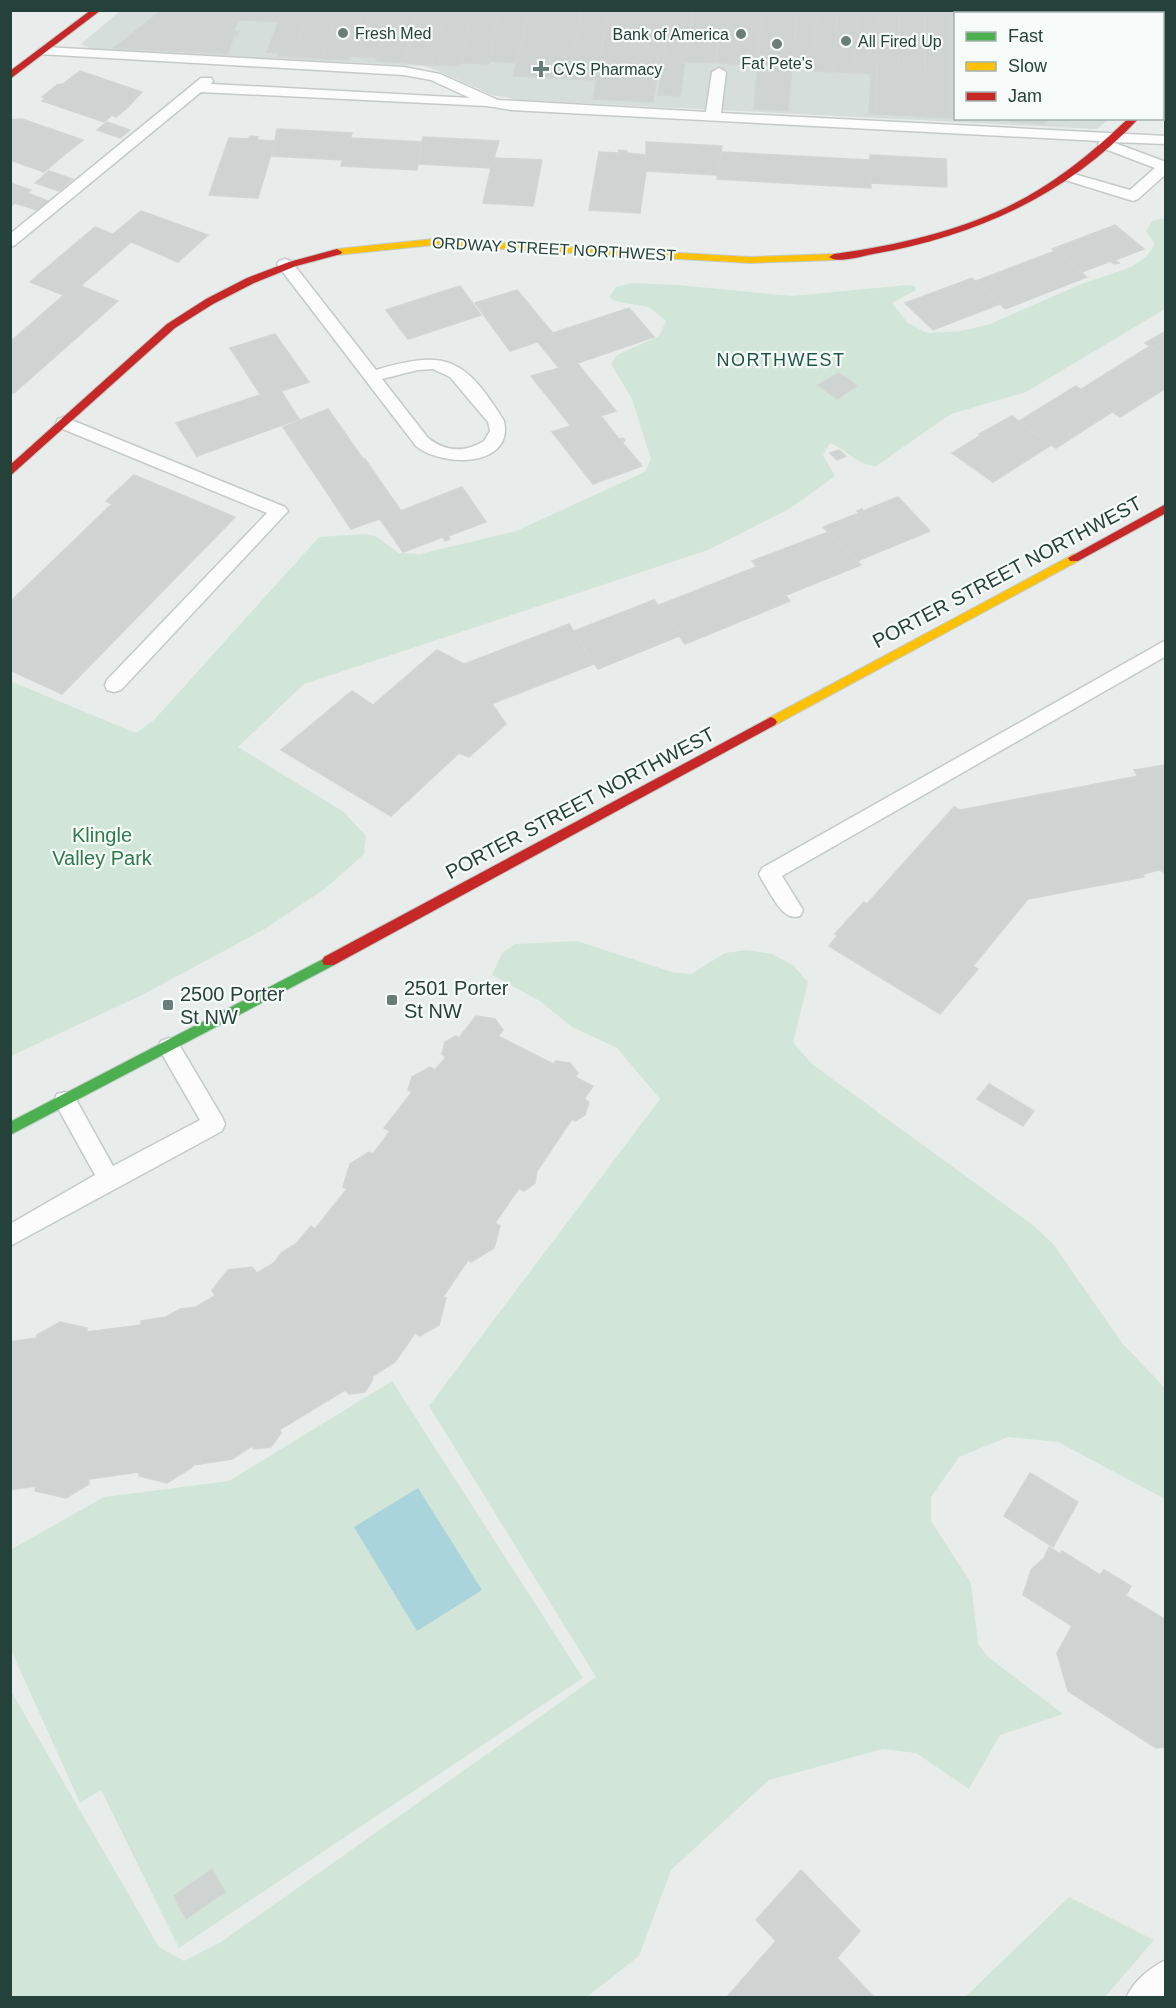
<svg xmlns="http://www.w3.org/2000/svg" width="1176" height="2008" font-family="Arial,sans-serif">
<rect width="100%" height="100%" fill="#e8edeb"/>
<path fill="#d6dedb" d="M121,10l1045,1 -1,58 -2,3 -1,-58h-206v104l153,1 -12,10 -578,-29 -27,-5 -56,-25 -14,-4 -321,-16 -12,-2 -8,-4z"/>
<g fill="#d1e6d8">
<path d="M1165,218v91l-139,83 -75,22 -75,52c-19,-1 -29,-16 -46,-23l-7,12 12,21 -46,33 -81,41 -404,134 -66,63 106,65 22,24 -2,18 -38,34 -63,42 -121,65 -131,61 -1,-375 126,52 18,-13 165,-183 47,-3 9,2 24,17 21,1 96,-23 129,-59 6,-13 -19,-60 -21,-35 6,-9 42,-19 7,-15 -17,-14 -35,-6 -5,-4 7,-10 16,-4 46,2 114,11 115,-11 8,1 1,4 -24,13 16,20 19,10 34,-2 29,-7 89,-39 52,-18 15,-10 9,-13 -9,-13 6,-10z"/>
<path d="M577,941l95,31 19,2 34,-21 22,-3 25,4 21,11 15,17 -15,60 19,22 222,162 20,19 68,98 43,45v111l-107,-57 -50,-5 -49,20 -28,40v24l40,62 7,60 9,13 76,58 -63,21 -31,54 -53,-36 -33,-4 -114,31 -98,90 -32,86 -52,41h-576v-306l148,256 25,14 37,-19 375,-265 -167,-271 231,-307 -43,-51 -45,-21 -32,-26 -48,-26 10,-22 13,-9z"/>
<path d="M392,1381l191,297 -404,270 -78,-158 -21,13 -69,-153 -1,-100 94,-53 125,-16z"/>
<path d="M1069,1897l85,43 -49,57h-140z"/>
</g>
<path fill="#a9d4db" d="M418,1488l64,102 -65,41 -63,-104z"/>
<g fill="#cfd4d2" stroke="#d1d6d4" stroke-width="1.5">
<path d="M162,10h65l-4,10 15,1 -4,10 5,1 -1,4 -4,-1 -6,19 -114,-6z"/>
<path d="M227,10h15l-4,11 -15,-1z"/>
<path d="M242,10h41l-3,12 -41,-2z"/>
<path d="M283,10h27l-16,47 -16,-1 1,-3 -12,-1z"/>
<path d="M310,10h27l-15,49 -28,-2z"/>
<path d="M337,10h26l-14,50 -27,-1z"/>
<path d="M363,10h26l-12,48 -27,-2z"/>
<path d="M389,10h29l-13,53 -29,-2z"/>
<path d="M418,10h27l-14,55 -26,-2z"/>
<path d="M445,10h27l-13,56 -28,-1z"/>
<path d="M472,10h27l-10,54 -29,-1z"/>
<path d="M499,10h31l-15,53 -26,-2z"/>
<path d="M530,10h51l-12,69 -56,-3z"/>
<path d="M581,10h28l-13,70 -27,-1z"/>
<path d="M609,10h62l-10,66h-4l-4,26 -60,-3z"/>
<path d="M671,10h22l-13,86 -22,-1z"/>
<path d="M693,10h30l-7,53 -32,-1z"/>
<path d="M723,10h39l-5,55 -41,-2z"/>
<path d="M762,10h35l-9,101 -34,-2z"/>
<path d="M797,10h20l-3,54 -21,-2z"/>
<path d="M817,10h21l-5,62 -20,-1z"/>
<path d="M838,10h20l-4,63 -21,-1z"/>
<path d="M858,10h21l-3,104h-7l2,-40 -17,-1z"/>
<path d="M879,10h20l-1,105 -22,-1z"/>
<path d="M899,10h26l1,107 -28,-2z"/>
<path d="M925,10l26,1 1,107 -26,-1z"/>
<path d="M951,11l26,2 -21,1v104l23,2 -27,-2z"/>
<path d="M80,71l62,21 -14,15 -65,-23z"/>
<path d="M63,84l65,23 -12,10 -4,-2 -8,7 -62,-21 3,-3 -3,-1 15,-12z"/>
<path d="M1009,118h41l-6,6 -35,-3z"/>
<path d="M22,119l61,21 -19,15 -54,-18v-17z"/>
<path d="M107,122l23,8 -10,8 -23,-8z"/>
<path d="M277,129l75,4 -9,27 -71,-4z"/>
<path d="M250,136l8,1 -1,3 18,1 -17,57 -49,-3 20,-57 19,1z"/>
<path d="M10,137l54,18 -20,17 -34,-12z"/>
<path d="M423,137l76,4 -8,27 -72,-4z"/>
<path d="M350,138l72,4 -5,28 -76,-4z"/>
<path d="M646,142l76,4 -5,29 -71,-4z"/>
<path d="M619,150l8,1v2l18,2 1,16 -6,42 -51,-3 10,-58 20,1z"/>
<path d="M722,152l148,8 1,28 -154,-9z"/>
<path d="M870,155l76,4 1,28 -76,-4z"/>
<path d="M495,158l47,2 -9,46 -50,-3 8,-35z"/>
<path d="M49,171l24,8 -14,12 -24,-8z"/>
<path d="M10,183l21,7 -4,3 21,8 -11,9 -22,-7 -5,4z"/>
<path d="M141,211l67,24 -30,27 -65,-28z"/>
<path d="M1115,225l29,24 -29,11 4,3 -5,1 -3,-3 -29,11 -30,-23z"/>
<path d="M95,227l36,15 -63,55 -38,-15z"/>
<path d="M1055,251l32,26 -82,32 -29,-28z"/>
<path d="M972,278l28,26 -67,26 -28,-27z"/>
<path d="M81,286l37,15 -104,92 -4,-1v-50l54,-47 4,2z"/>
<path d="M460,286l21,29 -73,24 -22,-29z"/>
<path d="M517,290l38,46 -45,15 -35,-48z"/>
<path d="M629,308l25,29 -94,32 -23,-28 18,-5 -2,-3z"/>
<path d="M1166,331v25l-21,-13z"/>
<path d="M275,334l34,48 -47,15 -32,-49z"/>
<path d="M1150,346l16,10v32l-46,29 -40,-27z"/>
<path d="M577,363l39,48 -46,14 -39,-49z"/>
<path d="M839,373l18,13 -20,13 -19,-14z"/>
<path d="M1076,386l36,26 -56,36 -37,-27z"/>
<path d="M281,391l18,28 -102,37 -21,-33 84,-28 2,2z"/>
<path d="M328,409l36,51 -48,16 -33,-49z"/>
<path d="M601,416l18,23 4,-1 2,3 -3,1 20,24 -49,18 -41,-52z"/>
<path d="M1012,416l39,29 -58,37 -41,-29 28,-17 -1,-2z"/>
<path d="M839,450l7,6 -9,4 -7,-7z"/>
<path d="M365,459l36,52 -50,18 -35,-53z"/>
<path d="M134,475l101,42 -173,177 -52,-24v-68l102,-98 -6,-3z"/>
<path d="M462,487l24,35 -38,14 2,3 -5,2 -2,-4 -40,15 -23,-33z"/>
<path d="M898,497l32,34 -73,30 -34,-34 36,-14 -2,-2 5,-2 1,2z"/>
<path d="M828,532l33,33 -80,32 -29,-36z"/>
<path d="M756,567l25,30 4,-2 5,6 -105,43 -6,-8 3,-1 -23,-30z"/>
<path d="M654,600l28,35 -84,34 -24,-38z"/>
<path d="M569,624l25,40 -103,40 -27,-40z"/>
<path d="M437,650l27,14 42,60 -37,33 -10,-4 -68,63 -110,-66 71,-59 21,14z"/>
<path d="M1166,765v108l-7,-3 -16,4 1,3 -116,22 -55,67 5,3 -38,45 -111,-68 8,-10 -2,-2 29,-32 3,2 87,-97 6,3 178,-34 -4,-6z"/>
<path d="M476,1016l19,3 8,11 -5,6 55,28 3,-3 14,2 8,10 -3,4 18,9 -9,13 5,3 -4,13 -10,6 -3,-2 -35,52 -2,12 -11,8 -5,-3 -24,35 5,3 -6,22 -23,14 -3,-2 -25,37 3,1 -7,27 -19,11 -5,-3 -20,29 -24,15 2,2 -8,13 -16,2 -4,-4 -66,40 2,3 -10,14 -17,2 -2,-3 -20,13 -39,6 -2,3 -24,15 -28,-7v-4l-50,7v5l-23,14 -31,-7 1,-5 -26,4v-148l27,-4v-3l23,-13 27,6v4l54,-7v-4l25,-4 14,-8 16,-2 19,-11 -3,-6 16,-20 24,-3 5,6 17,-10 7,-10 15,-9 15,-18 4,3 32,-40 -4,-2 7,-23 19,-12 4,2 17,-23 -6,-3 28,-36 -4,-2 4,-13 18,-10 5,3 11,-13 -4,-3 3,-12 11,-6 3,2z"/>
<path d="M989,1084l45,27 -11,15 -46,-27z"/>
<path d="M1030,1473l48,29 -25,45 -49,-31z"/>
<path d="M1049,1547l11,7 2,-3 38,24 4,-5 27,16 -5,10 40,24v127l-10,1 -88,-57 -11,-38 15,-27 -49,-31 8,-25 13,-12z"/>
<path d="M212,1869l13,23 -39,27 -12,-23z"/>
<path d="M801,1870l59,61 -23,27 38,40h-149l50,-57 -20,-21z"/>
</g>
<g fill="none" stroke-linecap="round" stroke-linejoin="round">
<defs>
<g id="lane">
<path d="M44,47l360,20 36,7 58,26 208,12 6,-40 7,-4 7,4 -5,41 445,23v8l-54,-2 54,20v12l-28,25 -5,2 -71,-22 -2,-3 7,-4 63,18 25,-22 -55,-21 -2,-3 2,-3 -589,-31 -24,-4 -286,-14 -186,153 -5,2v-13l191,-156h10l2,3 -2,3 259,14 -39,-18 -27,-5 -365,-21 -2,-3z"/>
<path d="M285,259l6,2 85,109c70,-21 89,-12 128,51 10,46 -61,47 -88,25l-137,-179 -2,-3 2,-3zM433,369l17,8 38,45 2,9 -6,10c-20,12 -38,11 -56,-3l-46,-59 36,-9z"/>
<path d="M64,417l221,90 3,4 -167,179 -7,2 -7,-2 -2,-5 2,-5 160,-167 -209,-86 -2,-4 2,-4z"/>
<path d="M1166,640v16l-384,220 21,34 -3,6c-18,6 -29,-23 -38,-36l-3,-6 3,-6z"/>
<path d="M169,1038l8,3 45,76 3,7 -3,7 -212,115v-22l85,-49 -41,-74 3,-7 8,-2 8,2 40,72 87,-46 -42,-73 3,-6z"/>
<path d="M1166,1960v34l-5,4h-35c7,-16 24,-31 40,-38z"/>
</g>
<path id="street" d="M1166,86v15l-4,1v-15z"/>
<path id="fast" d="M329,956l5,1 2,4 -2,4 -324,170v-13z"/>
<g id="slow">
<path d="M433,239l317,18 84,-3 5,3 -5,3 -84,3 -317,-18 -96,10 -5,-3 5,-3z"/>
<path d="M1074,554l6,4 -2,3 -303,164 -4,2 -6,-5 2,-3z"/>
</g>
<g id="jam">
<path d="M91,10h10l-91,69v-8z"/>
<path d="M1129,118h10c-71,77 -164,118 -266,136 -11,2 -35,10 -44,3l5,-3c79,-11 158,-30 224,-77 25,-17 48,-38 71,-59z"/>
<path d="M337,249l5,3 -1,2 -45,12 -42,17 -41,21 -38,24 -165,148v-11l157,-141 39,-25 41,-21 42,-16z"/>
<path d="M1166,504v9l-88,48h-8l-2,-3z"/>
<path d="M771,717l4,2 2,3 -2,3 -441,240h-10l-2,-4 2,-4z"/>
</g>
</defs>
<use href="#lane" stroke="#c5cac8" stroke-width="3"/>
<use href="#street" stroke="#c5cac8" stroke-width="3"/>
<use href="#fast" stroke="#c3cbc8" stroke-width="2"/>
<use href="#slow" stroke="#c3cbc8" stroke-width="2"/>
<use href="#jam" stroke="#c3cbc8" stroke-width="2"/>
<use href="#lane" fill="#fcfcfc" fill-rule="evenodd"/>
<use href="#street" fill="#fcfcfc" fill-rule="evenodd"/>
<use href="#fast" fill="#4caf50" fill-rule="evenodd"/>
<use href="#slow" fill="#ffc107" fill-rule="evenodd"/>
<use href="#jam" fill="#c62828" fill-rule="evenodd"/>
</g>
<g fill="#697e78" stroke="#f7fbf9" stroke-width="2">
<circle cx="343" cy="33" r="6"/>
<circle cx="741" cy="34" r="6"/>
<circle cx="846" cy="41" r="6"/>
<circle cx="777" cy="44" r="6"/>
<path d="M538 60h6v6h6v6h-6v6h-6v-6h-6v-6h6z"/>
<rect x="386" y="994" width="12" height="12" rx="3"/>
<rect x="162" y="999" width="12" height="12" rx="3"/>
</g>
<g text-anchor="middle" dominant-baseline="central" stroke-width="4.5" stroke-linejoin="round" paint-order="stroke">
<g font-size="16" fill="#24423a" stroke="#f7fbf9" text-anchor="start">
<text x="355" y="33">Fresh Med</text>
<text x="729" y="34" text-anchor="end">Bank of America</text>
<text x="858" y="41">All Fired Up</text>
<text x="777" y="63" text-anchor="middle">Fat Pete's</text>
<text x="553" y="69">CVS Pharmacy</text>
</g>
<g font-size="16" fill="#24423a" stroke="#f7fbf9">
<text transform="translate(554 249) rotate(3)">ORDWAY STREET NORTHWEST</text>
</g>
<g font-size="18" letter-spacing="1.5" fill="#1f5548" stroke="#f7fbf9">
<text x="781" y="360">NORTHWEST</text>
</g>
<g font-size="20" fill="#24423a" stroke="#f7fbf9">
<text transform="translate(1007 572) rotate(-28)">PORTER STREET NORTHWEST</text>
<text transform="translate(580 803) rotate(-28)">PORTER STREET NORTHWEST</text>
</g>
<g font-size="20" fill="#2d7a4b" stroke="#f7fbf9">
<text x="102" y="835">Klingle<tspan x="102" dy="23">Valley Park</tspan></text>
</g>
<g font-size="20" fill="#24423a" stroke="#f7fbf9" text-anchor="start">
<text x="404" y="988">2501 Porter<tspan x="404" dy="23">St NW</tspan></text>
<text x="180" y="994">2500 Porter<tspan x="180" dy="23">St NW</tspan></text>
</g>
</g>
<rect width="1176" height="2008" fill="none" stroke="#24423a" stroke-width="24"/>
<rect x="954" y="12" width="210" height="108" fill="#f7fbf9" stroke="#a3b1ad" stroke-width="1.5"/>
<rect x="966" y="32" width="30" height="9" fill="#4caf50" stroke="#a3b1ad" stroke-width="1.5"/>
<text x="1008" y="42" font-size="18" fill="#24423a">Fast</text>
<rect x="966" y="62" width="30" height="9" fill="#ffc107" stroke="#a3b1ad" stroke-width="1.5"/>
<text x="1008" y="72" font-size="18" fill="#24423a">Slow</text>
<rect x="966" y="92" width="30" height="9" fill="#c62828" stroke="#a3b1ad" stroke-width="1.5"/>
<text x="1008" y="102" font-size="18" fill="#24423a">Jam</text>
</svg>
